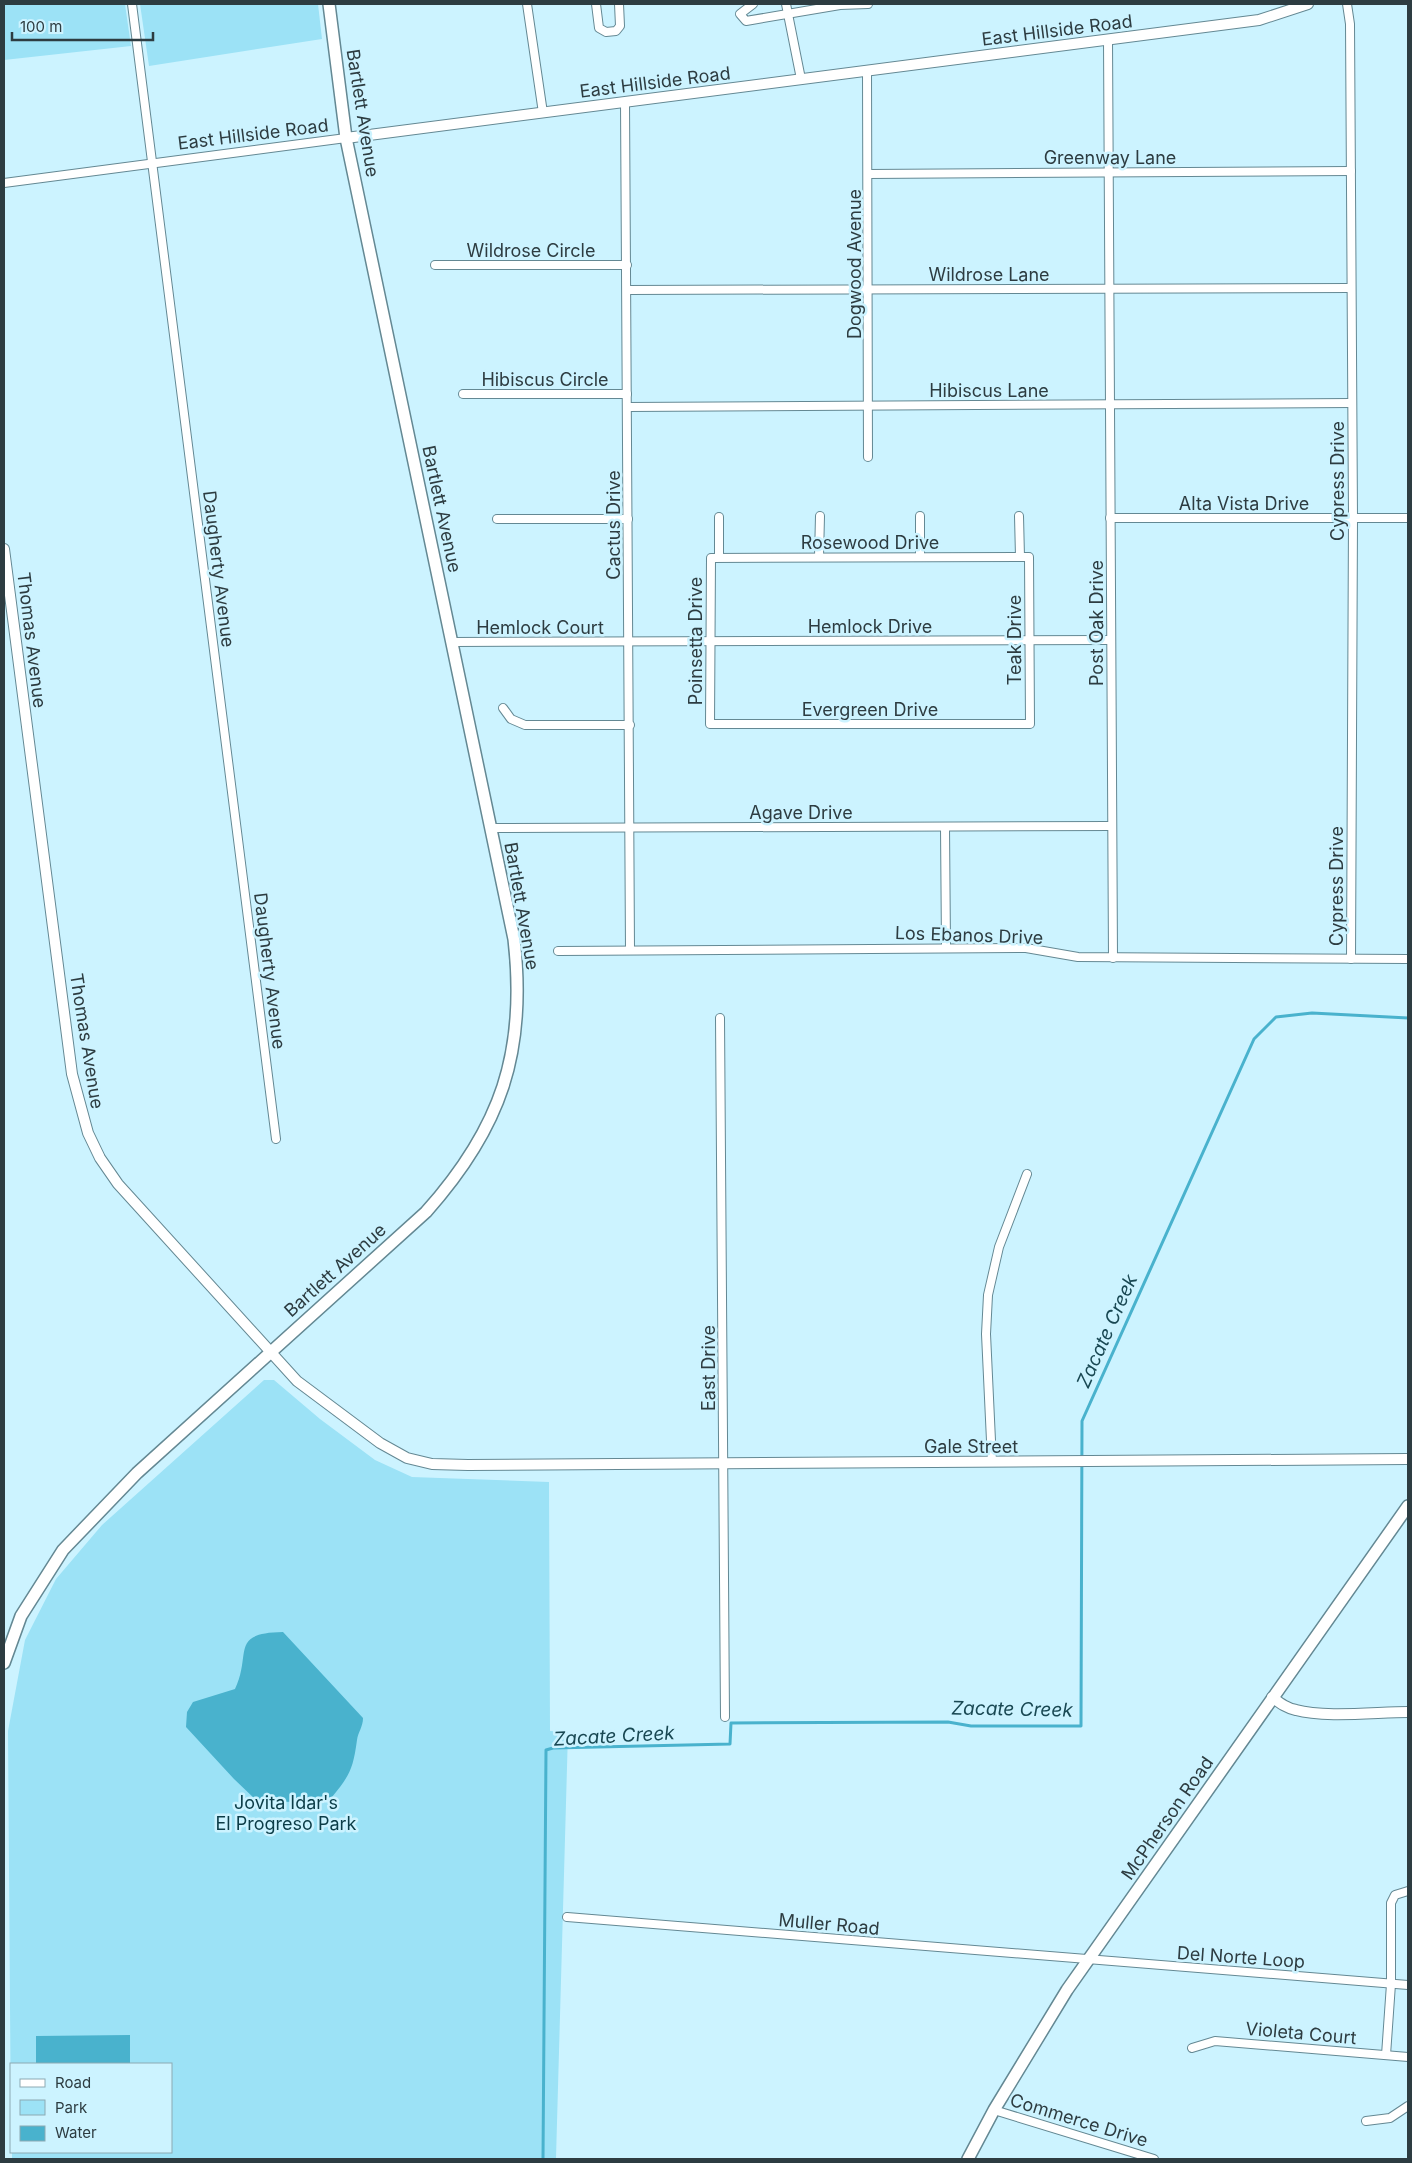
<svg xmlns="http://www.w3.org/2000/svg" width="1412" height="2163" font-family="Inter,sans-serif">
<rect width="100%" height="100%" fill="#ccf3ff"/>
<g fill="#9ce2f6">
<path d="M4,4h121l6,42 -127,14z"/>
<path d="M140,4h178l4,35 -173,27z"/>
<path d="M264,1380h10l46,39 55,41 37,17 137,5 1,249 18,1 -12,426 -544,1v-7h159v-88h-160v78l-3,-411 17,-91 31,-61 46,-54z"/>
</g>
<g fill="#49b2cd">
<path d="M283,1632l80,86c0,9 -5,14 -6,22 -4,29 -7,35 -25,57l-24,4 -49,2 -25,-24 -48,-52 1,-15 6,-10 42,-13c17,-36 -6,-56 48,-57z"/>
<path d="M130,2035v29h-94v-28z"/>
</g>
<g fill="none" stroke-linecap="round" stroke-linejoin="round">
<path stroke="#49b2cd" stroke-width="3" d="M543,2159l3,-409 7,-2 177,-4 1,-21 217,-1 23,4h110l1,-305 172,-382 22,-22 36,-4 96,5"/>
<defs>
<g id="minor">
<path d="M132,4l144,1135"/>
<path d="M527,4l16,109"/>
<path d="M596,4l3,24 7,4 10,-1 4,-5 -1,-22"/>
<path d="M753,4l-13,10 6,7 94,-16 28,-1"/>
<path d="M786,4l15,75"/>
<path d="M1347,4l3,20 3,494 -2,441"/>
<path d="M1108,40l5,918"/>
<path d="M867,70l1,387"/>
<path d="M625,102l5,847"/>
<path d="M868,174l483,-3"/>
<path d="M4,183l342,-45"/>
<path d="M435,265h192"/>
<path d="M627,290l724,-2"/>
<path d="M463,394h164"/>
<path d="M627,407l725,-4"/>
<path d="M1019,516l1,41"/>
<path d="M1110,518h298"/>
<path d="M497,519h131"/>
<path d="M719,557v-40"/>
<path d="M819,557l1,-41"/>
<path d="M920,557v-41"/>
<path d="M1029,557l1,167h-320l1,-166z"/>
<path d="M452,642l659,-2"/>
<path d="M503,708l8,11 14,6h105"/>
<path d="M945,827l1,120"/>
<path d="M491,828l621,-2"/>
<path d="M558,951l468,-3 52,9 330,2"/>
<path d="M720,1018l5,699"/>
<path d="M992,1462l-6,-128 2,-39 11,-48 28,-73"/>
<path d="M567,1917l841,68"/>
<path d="M1192,2048l23,-7 193,16"/>
<path d="M1386,2055l5,-71v-81l4,-8 13,-4"/>
<path d="M994,2110l160,49"/>
<path d="M1366,2121l24,-3 18,-12"/>
</g>
<g id="tertiary">
<path d="M346,138l913,-118 49,-16"/>
<path d="M4,549l68,525 16,59 12,25 18,26 179,197 83,62 27,15 25,6 36,1 940,-6"/>
<path d="M1272,1697c8,6 14,11 24,13 28,8 81,2 112,2"/>
</g>
<g id="secondary">
<path d="M4,1663l17,-47 42,-66 74,-77 289,-261c75,-84 101,-160 88,-273l-168,-801 -17,-134"/>
<path d="M968,2159l26,-49 73,-120 341,-484"/>
</g>
</defs>
<use href="#minor" stroke="#648893" stroke-width="10"/>
<use href="#tertiary" stroke="#648893" stroke-width="12"/>
<use href="#secondary" stroke="#648893" stroke-width="14"/>
<use href="#minor" stroke="#fff" stroke-width="8"/>
<use href="#tertiary" stroke="#fff" stroke-width="10"/>
<use href="#secondary" stroke="#fff" stroke-width="11"/>
</g>
<g text-anchor="middle" dominant-baseline="central" stroke-width="5" stroke-linejoin="round" paint-order="stroke">
<g font-size="18" fill="#2d3c41" stroke="#ccf3ff">
<text transform="translate(1057 30) rotate(-7)">East Hillside Road</text>
<text transform="translate(655 82) rotate(-7)">East Hillside Road</text>
<text transform="translate(363 113) rotate(81)">Bartlett Avenue</text>
<text transform="translate(253 134) rotate(-7)">East Hillside Road</text>
<text x="1110" y="157">Greenway Lane</text>
<text x="531" y="250">Wildrose Circle</text>
<text transform="translate(854 264) rotate(-90)">Dogwood Avenue</text>
<text x="989" y="274">Wildrose Lane</text>
<text x="545" y="379">Hibiscus Circle</text>
<text x="989" y="390">Hibiscus Lane</text>
<text transform="translate(1337 481) rotate(-90)">Cypress Drive</text>
<text x="1244" y="503">Alta Vista Drive</text>
<text transform="translate(442 509) rotate(78)">Bartlett Avenue</text>
<text transform="translate(613 525) rotate(-90)">Cactus Drive</text>
<text x="870" y="542">Rosewood Drive</text>
<text transform="translate(219 569) rotate(83)">Daugherty Avenue</text>
<text transform="translate(1096 623) rotate(-90)">Post Oak Drive</text>
<text x="870" y="626">Hemlock Drive</text>
<text x="540" y="627">Hemlock Court</text>
<text transform="translate(32 640) rotate(83)">Thomas Avenue</text>
<text transform="translate(1014 640) rotate(-90)">Teak Drive</text>
<text transform="translate(695 641) rotate(-90)">Poinsetta Drive</text>
<text x="870" y="709">Evergreen Drive</text>
<text x="801" y="812">Agave Drive</text>
<text transform="translate(1336 886) rotate(-90)">Cypress Drive</text>
<text transform="translate(522 906) rotate(80)">Bartlett Avenue</text>
<text transform="translate(969 935) rotate(2)">Los Ebanos Drive</text>
<text transform="translate(270 971) rotate(83)">Daugherty Avenue</text>
<text transform="translate(87 1041) rotate(81)">Thomas Avenue</text>
<text transform="translate(335 1270) rotate(-42)">Bartlett Avenue</text>
<text transform="translate(708 1368) rotate(-90)">East Drive</text>
<text x="971" y="1446">Gale Street</text>
<text transform="translate(1167 1818) rotate(-55)">McPherson Road</text>
<text transform="translate(829 1924) rotate(5)">Muller Road</text>
<text transform="translate(1241 1957) rotate(4)">Del Norte Loop</text>
<text transform="translate(1301 2033) rotate(5)">Violeta Court</text>
<text transform="translate(1079 2120) rotate(17)">Commerce Drive</text>
</g>
<g font-size="18" fill="#0b3c47" stroke="#ccf3ff">
<text x="286" y="1802">Jovita Idar's<tspan x="286" dy="21">El Progreso Park</tspan></text>
</g>
<g font-size="19" font-style="italic" fill="#194853" stroke="#ccf3ff">
<text transform="translate(1107 1331) rotate(-66)">Zacate Creek</text>
<text transform="translate(1012 1709) rotate(1)">Zacate Creek</text>
<text transform="translate(614 1736) rotate(-3)">Zacate Creek</text>
</g>
</g>
<rect width="1412" height="2163" fill="none" stroke="#2d3c41" stroke-width="10"/>
<rect x="10" y="2063" width="162" height="90" fill="#ccf3ff" stroke="#8caab3"/>
<rect x="20" y="2079" width="25" height="8" fill="#ffffff" stroke="#8caab3"/>
<text x="55" y="2088" font-size="15" fill="#2d3c41">Road</text>
<rect x="20" y="2100" width="25" height="15" fill="#9ce2f6" stroke="#8caab3"/>
<text x="55" y="2113" font-size="15" fill="#2d3c41">Park</text>
<rect x="20" y="2126" width="25" height="15" fill="#49b2cd" stroke="#8caab3"/>
<text x="55" y="2138" font-size="15" fill="#2d3c41">Water</text>
<path d="M12 32v8h141v-8" fill="none" stroke="#2d3c41" stroke-width="2.5"/>
<text x="20" y="32" font-size="15" fill="#2d3c41" stroke="#ccf3ff" stroke-width="4" paint-order="stroke">100 m</text>
</svg>
